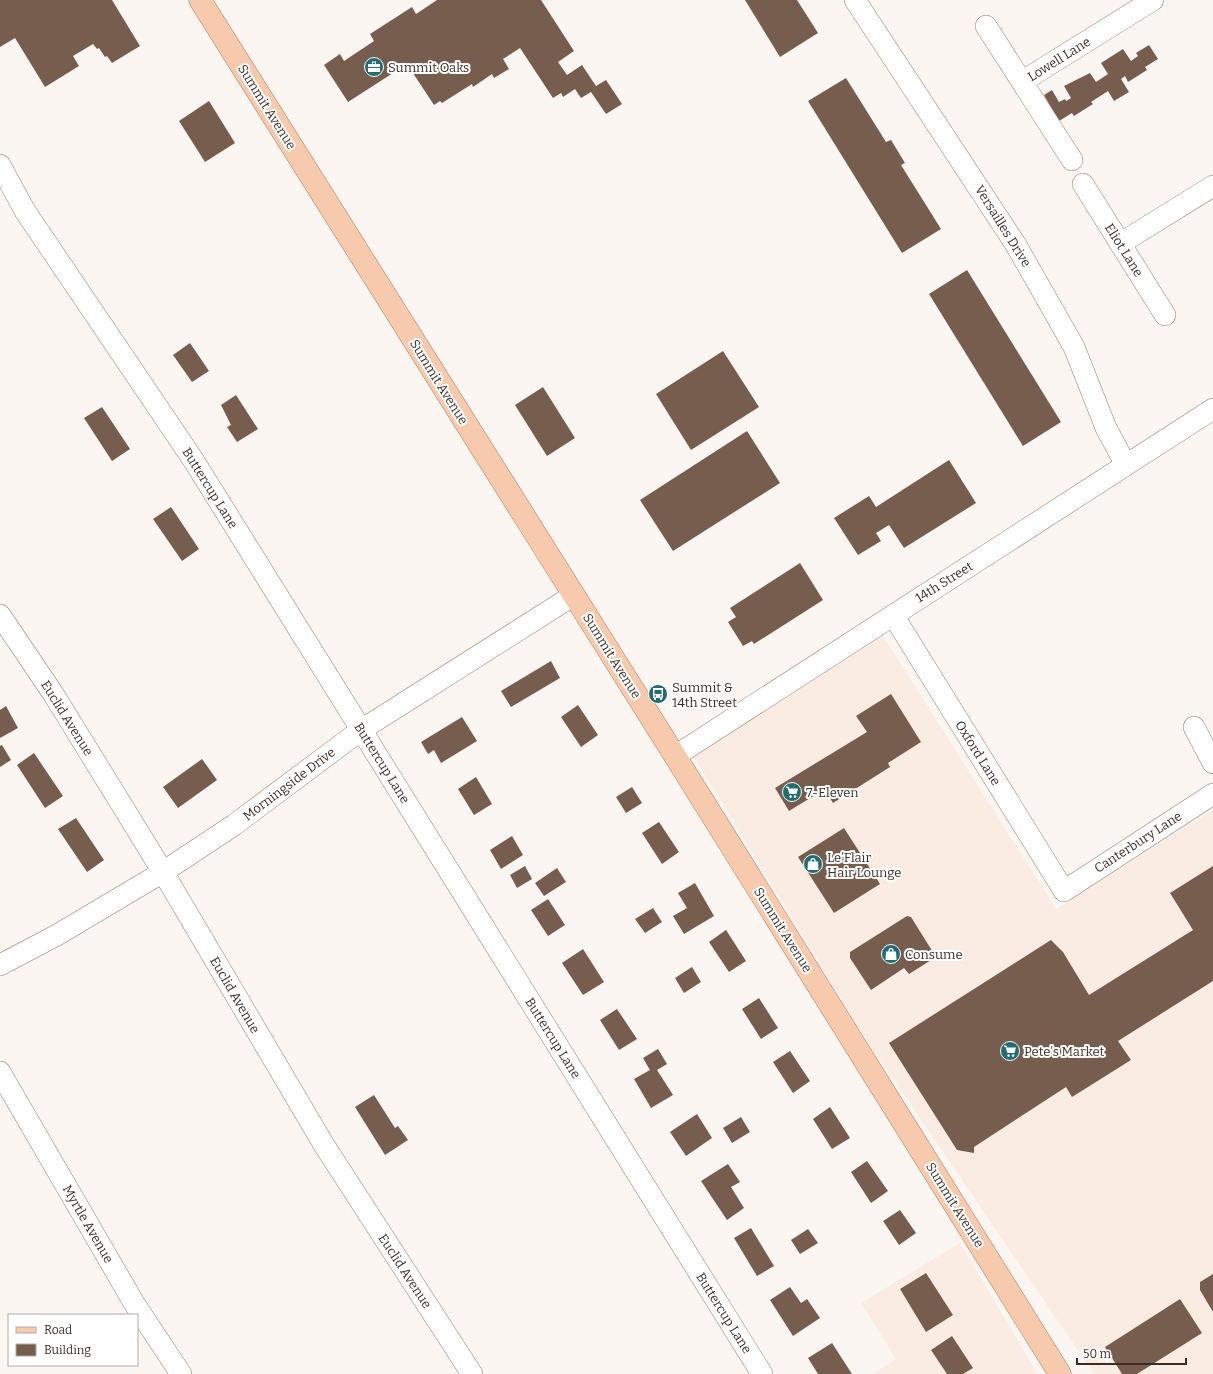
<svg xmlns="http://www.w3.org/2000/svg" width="1213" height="1374" font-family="Bitter,serif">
<rect width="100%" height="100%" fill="#fcf6f3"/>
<g fill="#fbece3">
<path d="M880,631l176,278 157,-99v564h-119l-232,-341 -170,-279z"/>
<path d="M960,1243l78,131h-165l23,-15 -35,-56z"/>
</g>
<g fill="#775d4e">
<path d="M0,0h112l28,46 -28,17 -5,-7 -2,1 -6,-9 -2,1 -4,-5 -20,12 6,10 -34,21 -30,-49 -15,9z"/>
<path d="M437,0h104l33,51 -16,11 9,13 15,-10 14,21 10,-6 16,24 -16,10 -15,-22 -10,6 -6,-9 -12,8 -2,-4 -8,5 -33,-50 -17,11 6,10 -15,9 -2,-4 -19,13 -1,-3 -30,19 -2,-2 -6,4 -27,-41 -59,38 -24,-37 16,-11 4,7 30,-20 -4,-7 42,-27 4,7z"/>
<path d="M745,0h52l21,33 -38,24z"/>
<path d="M1149,45l9,14 -13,8 2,3 -19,12 -3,-6 -4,3 8,13 -15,9 -6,-10 -17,11 2,2 -19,12 -2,-3 -13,8 -15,-26 8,-5 7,12 6,-3 1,2 5,-3 -7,-12 26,-13 6,9 12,-8 -7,-11 22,-14 8,12 7,-5 -2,-3z"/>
<path d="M846,78l40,64 5,-2 14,23 -4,2 40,64 -39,24 -94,-152z"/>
<path d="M209,101l26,42 -30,19 -26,-41z"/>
<path d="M967,270l94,152 -38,24 -94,-152z"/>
<path d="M190,343l19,28 -17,11 -19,-27z"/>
<path d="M723,351l36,56 -68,43 -35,-56z"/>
<path d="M543,387l32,51 -28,18 -32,-51z"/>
<path d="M236,395l22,34 -21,13 -10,-15 4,-2 -10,-20z"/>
<path d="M102,407l28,42 -18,12 -28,-43z"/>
<path d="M747,431l33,52 -107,68 -33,-51z"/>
<path d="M949,460l27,43 -72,45 -15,-23 -13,8 5,8 -23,14 -24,-37 35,-22 7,11z"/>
<path d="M171,507l28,42 -17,12 -29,-42z"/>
<path d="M800,563l23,37 -69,44 -2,-3 -9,5 -15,-24 8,-5 -6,-9z"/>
<path d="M551,661l9,17 -49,29 -10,-16z"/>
<path d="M891,694l30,48 -33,21 2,4 -57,36 -8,-14 -36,22 -14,-23 92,-56 -11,-16z"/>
<path d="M578,705l20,30 -17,12 -20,-30z"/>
<path d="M6,706l12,22 -18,10v-28z"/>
<path d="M462,717l15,24 -36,22 -7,-13 -6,4 -7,-12z"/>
<path d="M2,745l9,15 -11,7v-21z"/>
<path d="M34,753l29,43 -18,12 -28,-43z"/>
<path d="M202,759l15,21 -39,28 -15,-21z"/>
<path d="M476,777l16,27 -18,11 -16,-26z"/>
<path d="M632,787l10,16 -16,10 -10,-16z"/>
<path d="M76,818l28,42 -17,12 -29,-43z"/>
<path d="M659,822l20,30 -17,12 -20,-31z"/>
<path d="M844,828l36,56 -46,29 -36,-56z"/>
<path d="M512,836l11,19 -22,14 -11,-19z"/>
<path d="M525,866l7,13 -15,9 -7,-13z"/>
<path d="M1213,866v115l-95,60 13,19 -59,37 -6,-10 -92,60v6l-17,-3 -68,-107 162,-103 12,12 26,43 104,-65 -23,-37z"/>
<path d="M557,868l9,14 -22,14 -9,-13z"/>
<path d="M695,883l19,33 -30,18 -11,-18 14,-8 -9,-15z"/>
<path d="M548,899l17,26 -17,11 -17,-26z"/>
<path d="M653,908l9,14 -17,11 -10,-14z"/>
<path d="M907,916l4,1 25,40 -27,17 -5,-6 -33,22 -21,-32v-6z"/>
<path d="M726,930l20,31 -17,11 -20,-30z"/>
<path d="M583,949l21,33 -21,13 -21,-32z"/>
<path d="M692,967l9,15 -17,11 -9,-15z"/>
<path d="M759,998l19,30 -17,11 -19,-30z"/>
<path d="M617,1009l20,30 -18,11 -19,-30z"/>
<path d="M658,1049l9,15 -10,6 16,25 -22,13 -17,-29 16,-9 -7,-12z"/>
<path d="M790,1051l20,30 -17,12 -20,-31z"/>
<path d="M374,1095l21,33 3,-2 10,14 -23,15 -30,-48z"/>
<path d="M830,1107l20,31 -18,11 -19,-30z"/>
<path d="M697,1114l15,24 -26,18 -16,-24z"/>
<path d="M741,1117l9,15 -18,11 -9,-15z"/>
<path d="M867,1161l21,30 -17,12 -20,-31z"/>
<path d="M728,1164l12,18 -9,5 13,21 -17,12 -26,-39z"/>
<path d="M900,1210l16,23 -17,12 -16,-24z"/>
<path d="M751,1228l23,38 -17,10 -23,-38z"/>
<path d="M808,1229l10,14 -18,11 -9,-14z"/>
<path d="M926,1273l27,42 -27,17 -26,-43z"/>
<path d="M1213,1274v38l-13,-22v-8z"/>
<path d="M790,1287l11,16 6,-4 13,19 -27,18 -23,-36z"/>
<path d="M1180,1299l22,34 -65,41h-15l-17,-27z"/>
<path d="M952,1336l21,32 -10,6h-16l-16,-24z"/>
<path d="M832,1343l20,31h-34l-10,-16z"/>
</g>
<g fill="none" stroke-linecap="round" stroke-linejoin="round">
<defs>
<g id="minor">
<path d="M855,0l161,245 58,102 32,81 20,37"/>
<path d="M986,26l86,134"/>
<path d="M1023,81l130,-81"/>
<path d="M0,165l25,46 169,250 568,913"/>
<path d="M1083,184l82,131"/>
<path d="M1121,243l92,-57"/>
<path d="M0,615l54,80 109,177 161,273 148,229"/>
<path d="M893,615l171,276 149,-97"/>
<path d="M1194,727l19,36"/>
<path d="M675,756l538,-347"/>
<path d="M0,965l57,-30 106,-63 71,-47 127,-95 213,-135"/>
<path d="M0,1072l134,231 47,71"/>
</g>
<path id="major" d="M200,0l475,756 385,618"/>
</defs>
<use href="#minor" stroke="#997e6d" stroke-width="22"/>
<use href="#major" stroke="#b17c5b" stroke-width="23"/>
<use href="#minor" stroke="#fff" stroke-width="21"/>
<use href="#major" stroke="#f7caad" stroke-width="22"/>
</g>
<defs>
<symbol id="office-disc" viewBox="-11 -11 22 22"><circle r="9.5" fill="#226d73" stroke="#fff"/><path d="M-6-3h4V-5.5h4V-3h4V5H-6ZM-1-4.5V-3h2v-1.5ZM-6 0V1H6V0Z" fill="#fff"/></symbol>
<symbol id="bus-disc" viewBox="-11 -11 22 22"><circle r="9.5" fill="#226d73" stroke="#fff"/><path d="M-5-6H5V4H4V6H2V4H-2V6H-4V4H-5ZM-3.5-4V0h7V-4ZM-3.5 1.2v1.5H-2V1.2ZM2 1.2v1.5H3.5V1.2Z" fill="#fff"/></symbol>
<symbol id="supermarket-disc" viewBox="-11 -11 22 22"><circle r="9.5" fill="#226d73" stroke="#fff"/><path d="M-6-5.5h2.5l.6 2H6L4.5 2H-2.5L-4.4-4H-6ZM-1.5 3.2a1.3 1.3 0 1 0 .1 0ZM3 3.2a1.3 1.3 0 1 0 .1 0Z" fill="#fff"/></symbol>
<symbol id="shop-disc" viewBox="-11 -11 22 22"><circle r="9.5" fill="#226d73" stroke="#fff"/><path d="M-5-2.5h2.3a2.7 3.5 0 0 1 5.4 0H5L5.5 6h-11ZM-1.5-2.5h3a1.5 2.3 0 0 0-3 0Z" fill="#fff"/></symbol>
</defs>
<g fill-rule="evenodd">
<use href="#office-disc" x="363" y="56" width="22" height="22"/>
<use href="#bus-disc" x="647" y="683" width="22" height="22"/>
<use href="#supermarket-disc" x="781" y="781" width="22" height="22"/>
<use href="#shop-disc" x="802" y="853" width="22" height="22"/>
<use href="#shop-disc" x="880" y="943" width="22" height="22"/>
<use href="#supermarket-disc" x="999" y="1040" width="22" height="22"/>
</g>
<g text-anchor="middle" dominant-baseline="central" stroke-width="4" stroke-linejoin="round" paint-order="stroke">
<g font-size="13" fill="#392e27" stroke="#fff">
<text transform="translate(1059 59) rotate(-32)">Lowell Lane</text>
<text transform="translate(267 107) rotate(58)">Summit Avenue</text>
<text transform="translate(1003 226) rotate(58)">Versailles Drive</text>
<text transform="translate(1124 250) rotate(58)">Eliot Lane</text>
<text transform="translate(439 382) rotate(58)">Summit Avenue</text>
<text transform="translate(210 488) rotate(58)">Buttercup Lane</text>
<text transform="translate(944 582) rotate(-32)">14th Street</text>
<text transform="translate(612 656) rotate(58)">Summit Avenue</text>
<text transform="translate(67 718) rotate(58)">Euclid Avenue</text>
<text transform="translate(978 753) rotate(58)">Oxford Lane</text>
<text transform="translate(382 763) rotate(58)">Buttercup Lane</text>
<text transform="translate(289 784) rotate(-37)">Morningside Drive</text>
<text transform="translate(1138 842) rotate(-33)">Canterbury Lane</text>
<text transform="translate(783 930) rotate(58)">Summit Avenue</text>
<text transform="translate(235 995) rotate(60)">Euclid Avenue</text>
<text transform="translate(553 1038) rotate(58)">Buttercup Lane</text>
<text transform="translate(955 1205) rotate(58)">Summit Avenue</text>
<text transform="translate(88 1224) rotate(60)">Myrtle Avenue</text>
<text transform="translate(405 1271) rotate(57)">Euclid Avenue</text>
<text transform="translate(724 1313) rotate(58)">Buttercup Lane</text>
</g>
<g font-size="13" fill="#392e27" stroke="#fff" text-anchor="start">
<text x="388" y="67">Summit Oaks</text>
<text x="672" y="687">Summit &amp;<tspan x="672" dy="15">14th Street</tspan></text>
<text x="806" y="792">7-Eleven</text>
<text x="827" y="857">Le’Flair<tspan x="827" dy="15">Hair Lounge</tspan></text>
<text x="905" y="954">Consume</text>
<text x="1024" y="1051">Pete's Market</text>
</g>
</g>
<rect x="8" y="1314" width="130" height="52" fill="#ffffff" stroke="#b0aba9"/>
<rect x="16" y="1327" width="20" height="6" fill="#f7caad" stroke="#b0aba9"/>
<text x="44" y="1334" font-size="12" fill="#392e27">Road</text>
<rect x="16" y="1344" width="20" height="12" fill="#775d4e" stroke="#b0aba9"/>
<text x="44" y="1354" font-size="12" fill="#392e27">Building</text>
<path d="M1077 1358v6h109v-6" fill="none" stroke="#392e27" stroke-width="2"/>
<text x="1083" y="1358" font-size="12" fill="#392e27" stroke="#ffffff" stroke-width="3" paint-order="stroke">50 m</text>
</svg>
